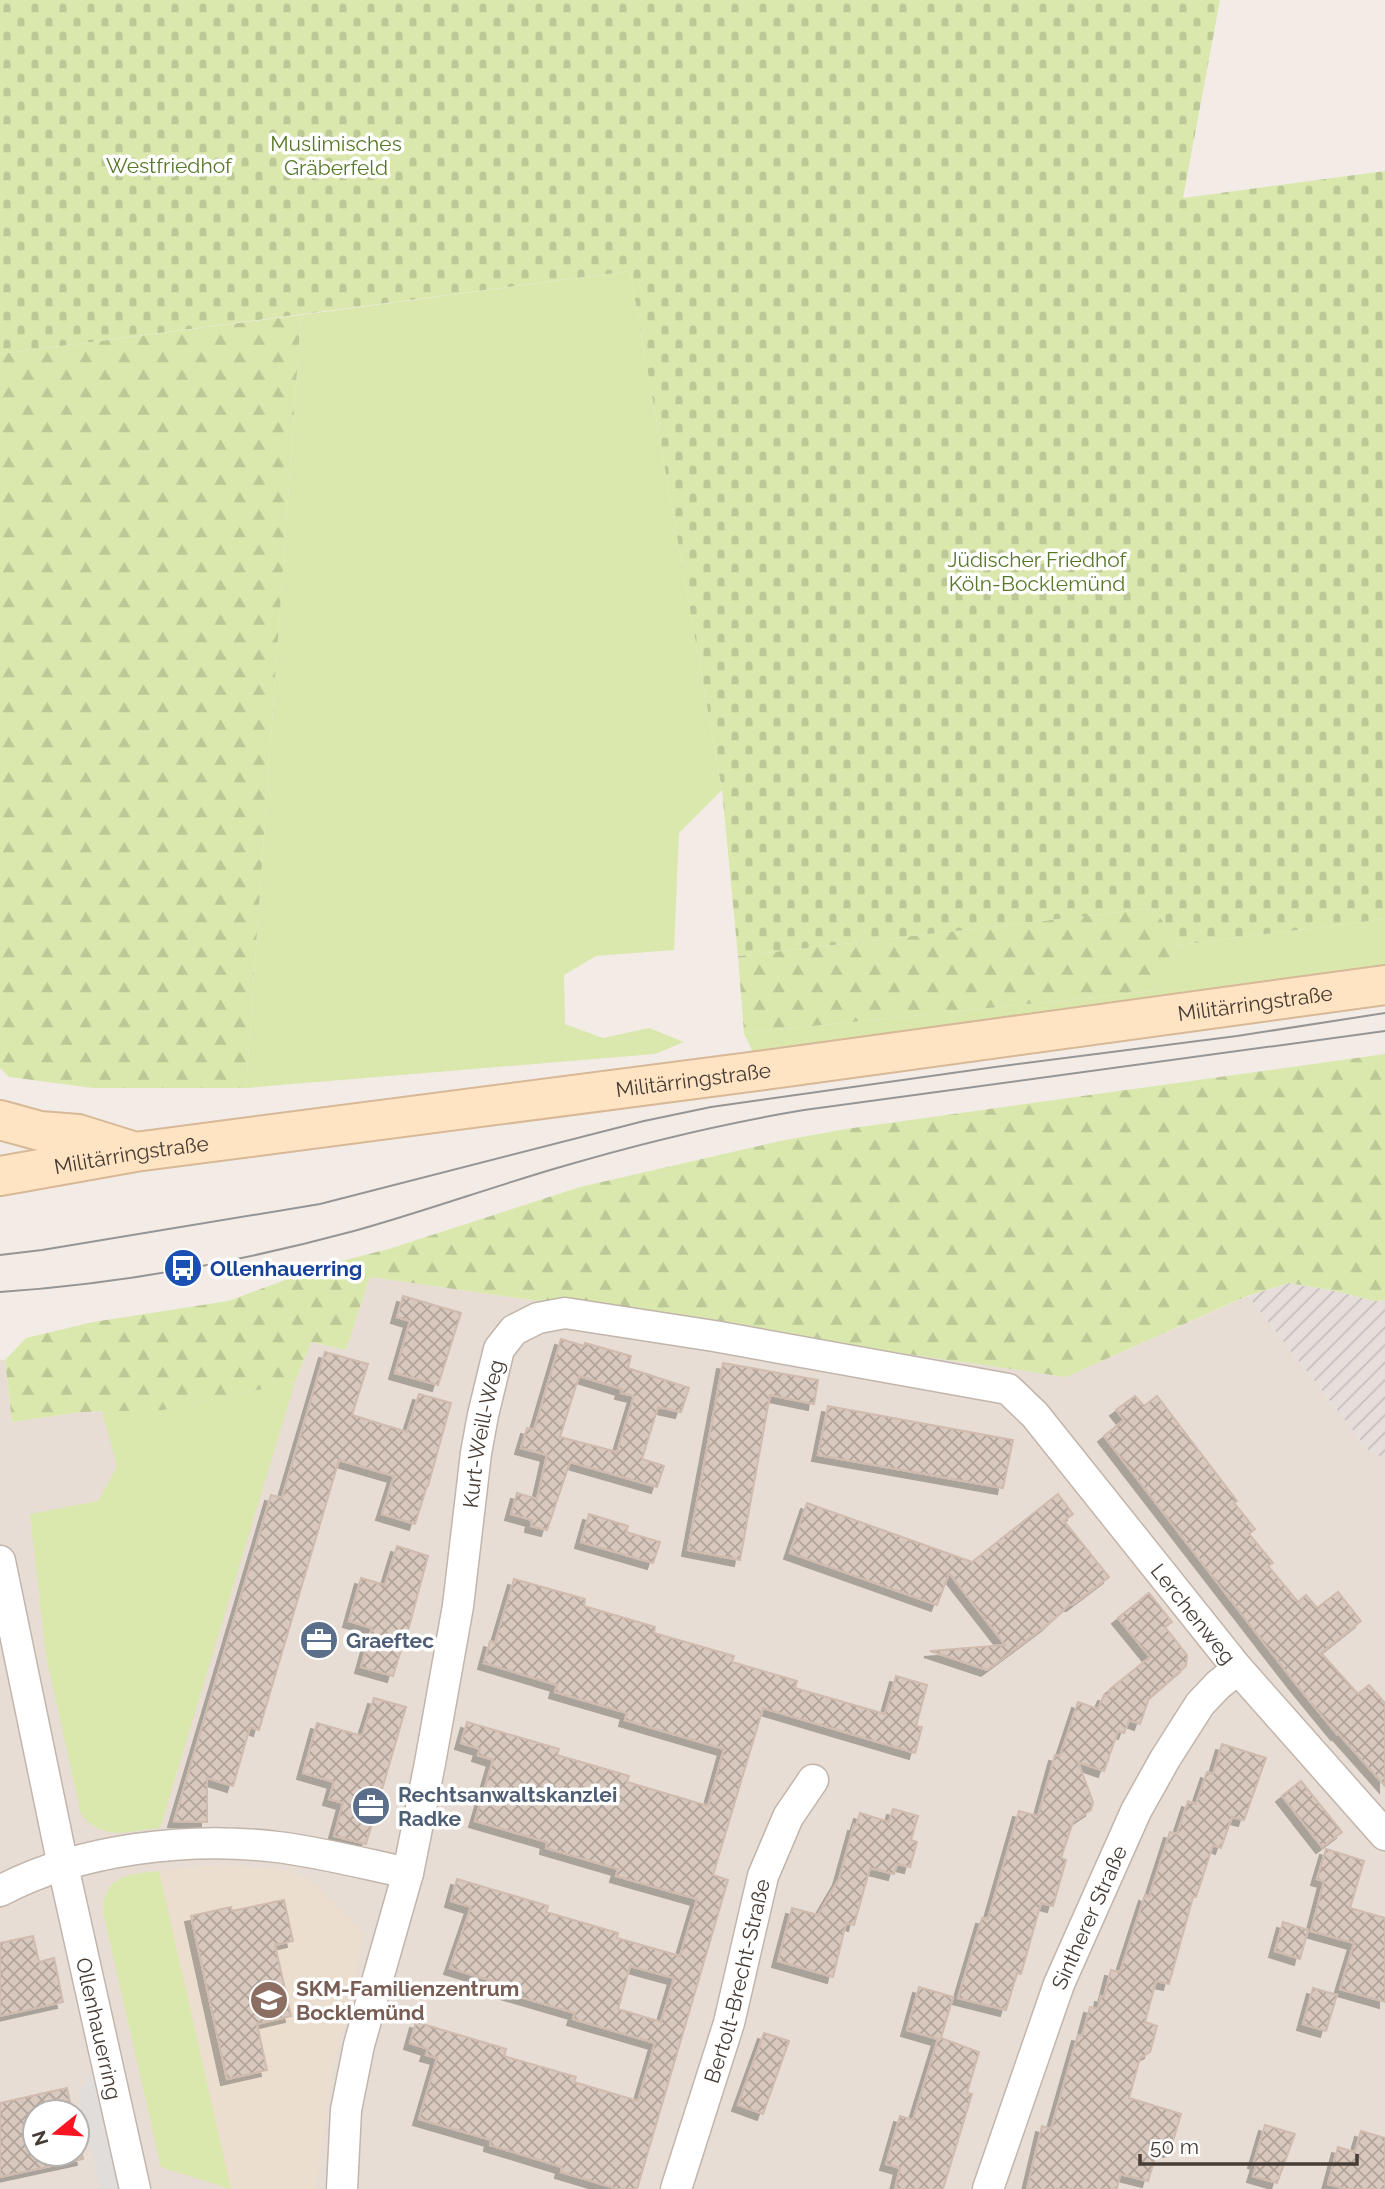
<svg xmlns="http://www.w3.org/2000/svg" width="1385" height="2189" font-family="Raleway,sans-serif">
<defs>
<pattern id="industrial-furrows" width="10" height="10" patternUnits="userSpaceOnUse" patternTransform="scale(1.75)"><rect width="10" height="10" fill="#e5dedb"/><path d="M-1 1l2-2M0 10L10 0M9 11l2-2" fill="none" stroke="#c6bfbd"/></pattern>
<pattern id="forest-firs" width="22" height="20" patternUnits="userSpaceOnUse" patternTransform="scale(1.75)"><rect width="22" height="20" fill="#dae8ae"/><path d="M5 1l3.5 6h-7zM16 11l3.5 6h-7z" fill="#bcc896"/></pattern>
<pattern id="cemetery-stones" width="16" height="16" patternUnits="userSpaceOnUse" patternTransform="scale(1.75)"><rect width="16" height="16" fill="#dae8ae"/><path d="M2 7V4a2 2 0 0 1 4 0v3zM10 15v-3a2 2 0 0 1 4 0v3z" fill="#bcc896"/></pattern>
<pattern id="building-cross-hatch" width="8" height="8" patternUnits="userSpaceOnUse" patternTransform="scale(1.75)"><rect width="8" height="8" fill="#d8c8be"/><path d="M0 0l8 8M0 8l8-8" fill="none" stroke="#b1a49b"/></pattern>
<filter id="shadow"><feDropShadow dx="-6" dy="6" stdDeviation="0" flood-color="#0004"/></filter>
</defs>
<rect width="100%" height="100%" fill="#f3ece6"/>
<path fill="#e7ddd4" fill-rule="evenodd" d="M370,1277l696,100 182,-81 122,156 15,6v731h-1385v-829h5l7,62 70,-10 81,-2 132,-28 16,-40 35,8zM35,2112h42v42h-42z"/>
<path fill="url(#industrial-furrows)" d="M1289,1283l47,8 38,10 11,-1v158l-15,-6 -122,-156z"/>
<path fill="#ecdecf" d="M217,1865l72,5 25,12 50,51 -31,134 -18,122h-84l-72,-318z"/>
<g fill="#dae8ae">
<path d="M630,271l92,519 -43,43 -5,117 -78,6 -32,19 1,49 38,14 46,-10 35,14 -29,12 -409,34 55,-773z"/>
<path d="M1385,919v51l-631,85 -10,-22 411,-42 23,-46z"/>
<path d="M295,1382l-135,446c-30,3 -58,14 -79,-14l-35,-158 -16,-142 68,-13 19,-35 -15,-55 61,-1z"/>
<path d="M159,1871l72,318 -70,-22 -58,-255c0,-37 27,-38 56,-41z"/>
</g>
<g fill="url(#forest-firs)">
<path d="M301,315l-55,773h-153l-84,-11 -9,-9v-714z"/>
<path d="M1154,908l24,37 -23,46 -411,42 -6,-77z"/>
<path d="M1385,1054v246l-11,1 -38,-10 -47,-8 -42,13 -181,81 -696,-100 -24,73 -35,-8 -16,40 -132,28 -81,2 -70,10 -7,-62 21,-22 67,-16 135,-21 95,-35 69,-18 188,-61 200,-46 66,-12z"/>
</g>
<path fill="url(#cemetery-stones)" d="M0,0h1220l-37,198 202,-27v748l-207,26 -24,-37 -416,48 -16,-166 -92,-519 -630,83z"/>
<path fill="#e1dddb" d="M96,2068l28,121h-24l-22,-94z"/>
<g fill="url(#building-cross-hatch)" stroke="#d0bbae" stroke-width="2" fill-rule="evenodd" filter="url(#shadow)">
<path d="M403,1296l58,17 -23,72 -43,-12 15,-52 -13,-4z"/>
<path d="M561,1339l23,7 1,-3 46,13 -3,12 61,20 -8,24 -23,-5 -16,52 22,7 -7,21 -87,-25 -23,68 -16,-4 1,-6 -21,-6 6,-21 20,6 10,-44 -26,-7 6,-20 7,2zM579,1376l43,13 -1,4 13,3 -17,56 -57,-15z"/>
<path d="M325,1352l43,12 -16,51 55,17 12,-38 32,9 -23,83h-1l-12,38 -33,-10 12,-38 -55,-16 -80,270 -9,-3 -17,59 -26,-8v44l-33,-1 97,-326 11,3z"/>
<path d="M723,1363l95,17 -4,24 -44,-9 -30,165 -52,-10z"/>
<path d="M1135,1396l9,10 13,-10 80,105 -3,2 21,26 -6,5 24,29 -5,3 30,36 8,-7 11,13 21,-16 23,29 -40,32 37,41 11,-9 16,18v83l-47,-53 -1,1 -42,-51 -191,-247 20,-16 -8,-10z"/>
<path d="M828,1406l185,34 -10,48 -185,-33z"/>
<path d="M1058,1494l15,20 -9,7 45,56 -37,28h-3l-22,20 -60,45 -57,-19 75,-6 -56,-72 -12,32 -147,-52 17,-50 165,59z"/>
<path d="M589,1514l39,12 -2,6 34,10 -7,21 -72,-21z"/>
<path d="M397,1546l31,10 -22,82 -1,-1 -12,39 -32,-9 11,-39 -23,-7 12,-43 24,7z"/>
<path d="M514,1579l71,20 -1,7 71,21 -1,6 80,23 -2,6 65,19 -2,7 90,26 11,-38 31,9 -11,41 6,1 -7,26 -152,-45 -50,167 15,5 -91,309h-19l-57,-17 1,-5 -72,-22 1,-5 -72,-21 18,-61 -11,-3 2,-6 -18,-6 6,-21 90,27 -2,7 72,21 -2,5 64,19 17,-58 -82,-24 2,-6 -72,-21 3,-7 -56,-17 21,-61 -20,-6 6,-22 91,27 -2,6 72,21 -1,5 63,18 17,-57 -81,-23 2,-7 -72,-21 1,-6 -72,-21 18,-61 -15,-5 2,-6 -19,-6 6,-21 92,27 -2,6 72,21 -2,6 81,24 16,-57 -99,-29 2,-7 -72,-21 2,-7 -73,-22 6,-22 5,2zM630,1966l44,12 -13,44 -43,-13z"/>
<path d="M1149,1593l23,29 -7,5 22,28 -1,11 -37,32 -9,26 -11,-4 -5,13 -6,-2 -14,40 -26,-9 15,40 -2,8 -18,12 -12,36 5,2 -13,46 -12,-3 -20,71 -4,-1 -11,37 -48,-12 24,-80 6,1 31,-108 19,5 17,-61 5,1 18,-54 20,7 6,-14 4,1 2,-7 40,-32 -32,-39z"/>
<path d="M374,1698l32,9 -40,137 -32,-8 9,-33 -14,-4 5,-17 -31,-9 14,-50 45,13z"/>
<path d="M1222,1744l44,14 -22,62 -12,-3 -11,31 -8,-3 -17,52h-3l-24,87 -13,-3 -11,41 12,4 -7,26 -10,6 -11,40 52,16 -11,37 -12,-3 -10,33 -28,-7 -3,15h-90l15,-63 9,3 27,-94 4,1 8,-29 8,2 3,-13 3,1 7,-27 9,2 25,-77 4,2 21,-65 7,2 11,-33 8,3 11,-32 6,2z"/>
<path d="M1301,1781l41,51 -20,15 -40,-51z"/>
<path d="M893,1809l25,7 -7,24 6,2 -7,25 -13,-3 -3,10 -24,-6 -16,57 -8,-2 -13,54 -55,-16 14,-53 26,7 21,-36 15,-54 2,1 4,-13 29,9z"/>
<path d="M1326,1849l38,12 -14,47 35,10v84l-45,-13 14,-46 -43,-12 13,-50 -7,-2z"/>
<path d="M284,1900l9,41 -18,4 16,71 -34,8 10,46 -40,9 -36,-163 40,-9 1,4z"/>
<path d="M1283,1922l25,8 -8,29 -25,-8z"/>
<path d="M33,1936l6,26 15,-4 9,44 -63,14v-73z"/>
<path d="M919,1987l34,10 -12,41 38,14 -12,41 5,1 -29,95h-48l5,-21 -14,-4 14,-48 13,4 25,-81 -31,-9z"/>
<path d="M1313,1988l24,7 -11,36 -23,-7z"/>
<path d="M764,2033l25,8 -26,73 -25,-9z"/>
<path d="M67,2088l5,24h-37v42h42v-20l6,25 -83,18v-74z"/>
<path d="M1265,2125l30,9 -18,49 -24,-7 4,-13 -3,-1z"/>
<path d="M1361,2131l24,7v51h-39l-18,-5 10,-37 17,5z"/>
</g>
<g fill="none" stroke-linecap="round" stroke-linejoin="round">
<defs>
<g id="street">
<path id="s1" d="M0,1561l63,305 72,323"/>
<path d="M0,1891c79,-42 189,-55 277,-44 43,5 88,17 131,26"/>
<path id="s2" d="M342,2189l4,-79 13,-65 49,-172 22,-110 28,-157 18,-153 7,-38 16,-66 15,-19 24,-12 27,-5 149,23 294,53 27,26 203,254 147,166"/>
<path id="s3" d="M676,2189l53,-166 34,-147 25,-59 25,-37"/>
<path id="s4" d="M988,2189l71,-205 77,-173 29,-52 35,-55 18,-19 20,-16"/>
</g>
<g id="secondary">
<path d="M0,1120l40,11 38,3 51,16"/>
<path id="s5" d="M0,1176l135,-24 630,-82 620,-85"/>
</g>
</defs>
<use href="#street" stroke="#c2b5ab" stroke-width="33"/>
<use href="#secondary" stroke="#d7b897" stroke-width="42"/>
<use href="#street" stroke="#fff" stroke-width="30"/>
<use href="#secondary" stroke="#ffe4c4" stroke-width="38"/>
<g stroke="#959595" stroke-width="2">
<path d="M0,1255l42,-5 278,-46 324,-83 67,-14 284,-40 242,-31 148,-23"/>
<path d="M0,1292c119,-8 239,-30 354,-61 68,-19 135,-43 203,-63 81,-24 163,-44 247,-58l581,-79"/>
</g>
</g>
<defs>
<symbol id="bus-disc" viewBox="-11 -11 22 22"><circle r="9.5" fill="#1a4fb4" stroke="#fff"/><path d="M-5-6H5V4H4V6H2V4H-2V6H-4V4H-5ZM-3.5-4V0h7V-4ZM-3.5 1.2v1.5H-2V1.2ZM2 1.2v1.5H3.5V1.2Z" fill="#fff"/></symbol>
<symbol id="office-disc" viewBox="-11 -11 22 22"><circle r="9.5" fill="#5c6f8a" stroke="#fff"/><path d="M-6-3h4V-5.5h4V-3h4V5H-6ZM-1-4.5V-3h2v-1.5ZM-6 0V1H6V0Z" fill="#fff"/></symbol>
<symbol id="school-disc" viewBox="-11 -11 22 22"><circle r="9.5" fill="#8d6e63" stroke="#fff"/><path d="M0-5L7-2L0 1L-7-2ZM-4 1L0 2.5L4 1V4Q0 6-4 4Z" fill="#fff"/></symbol>
</defs>
<g fill-rule="evenodd">
<use href="#bus-disc" x="161" y="1246" width="44" height="44"/>
<use href="#office-disc" x="297" y="1618" width="44" height="44"/>
<use href="#office-disc" x="349" y="1784" width="44" height="44"/>
<use href="#school-disc" x="247" y="1978" width="44" height="44"/>
</g>
<g text-anchor="middle" dominant-baseline="central" stroke-width="7" stroke-linejoin="round" paint-order="stroke">
<g font-size="21" fill="#577828" stroke="#fff">
<text x="336" y="143">Muslimisches<tspan x="336" dy="24">Gräberfeld</tspan></text>
<text x="169" y="165">Westfriedhof</text>
<text x="1037" y="559">Jüdischer Friedhof<tspan x="1037" dy="24">Köln-Bocklemünd</tspan></text>
</g>
<g font-size="21" fill="#463c35" stroke="#fff">
<text stroke="none"><textPath href="#s5" startOffset="1267">Militärringstraße</textPath></text>
<text stroke="none"><textPath href="#s5" startOffset="700">Militärringstraße</textPath></text>
<text stroke="none"><textPath href="#s5" startOffset="133">Militärringstraße</textPath></text>
<text stroke="none"><textPath href="#s2" startOffset="770">Kurt-Weill-Weg</textPath></text>
<text stroke="none"><textPath href="#s2" startOffset="1676">Lerchenweg</textPath></text>
<text stroke="none"><textPath href="#s4" startOffset="290">Sintherer Straße</textPath></text>
<text stroke="none"><textPath href="#s3" startOffset="217">Bertolt-Brecht-Straße</textPath></text>
<text stroke="none"><textPath href="#s1" startOffset="478">Ollenhauerring</textPath></text>
</g>
<g font-size="21" font-weight="bold" fill="#164399" stroke="#fff" text-anchor="start">
<text x="210" y="1268">Ollenhauerring</text>
</g>
<g font-size="21" font-weight="bold" fill="#4e5e75" stroke="#fff" text-anchor="start">
<text x="346" y="1640">Graeftec</text>
<text x="398" y="1794">Rechtsanwaltskanzlei<tspan x="398" dy="24">Radke</tspan></text>
</g>
<g font-size="21" font-weight="bold" fill="#785e54" stroke="#fff" text-anchor="start">
<text x="296" y="1988">SKM-Familienzentrum<tspan x="296" dy="24">Bocklemünd</tspan></text>
</g>
</g>
<g transform="translate(56 2133) rotate(252)"><circle r="33" fill="#ffffff" stroke="#b5b1ae" stroke-width="2"/>
<path d="M0-5L12 26L0 18L-12 26Z" fill="#fb1523"/>
<text y="-10" font-size="19" font-weight="bold" text-anchor="middle" fill="#463c35">N</text>
</g>
<path d="M1140 2154v10h217v-10" fill="none" stroke="#463c35" stroke-width="3.5"/>
<text x="1150" y="2154" font-size="21" fill="#463c35" stroke="#ffffff" stroke-width="5" paint-order="stroke">50 m</text>
</svg>
